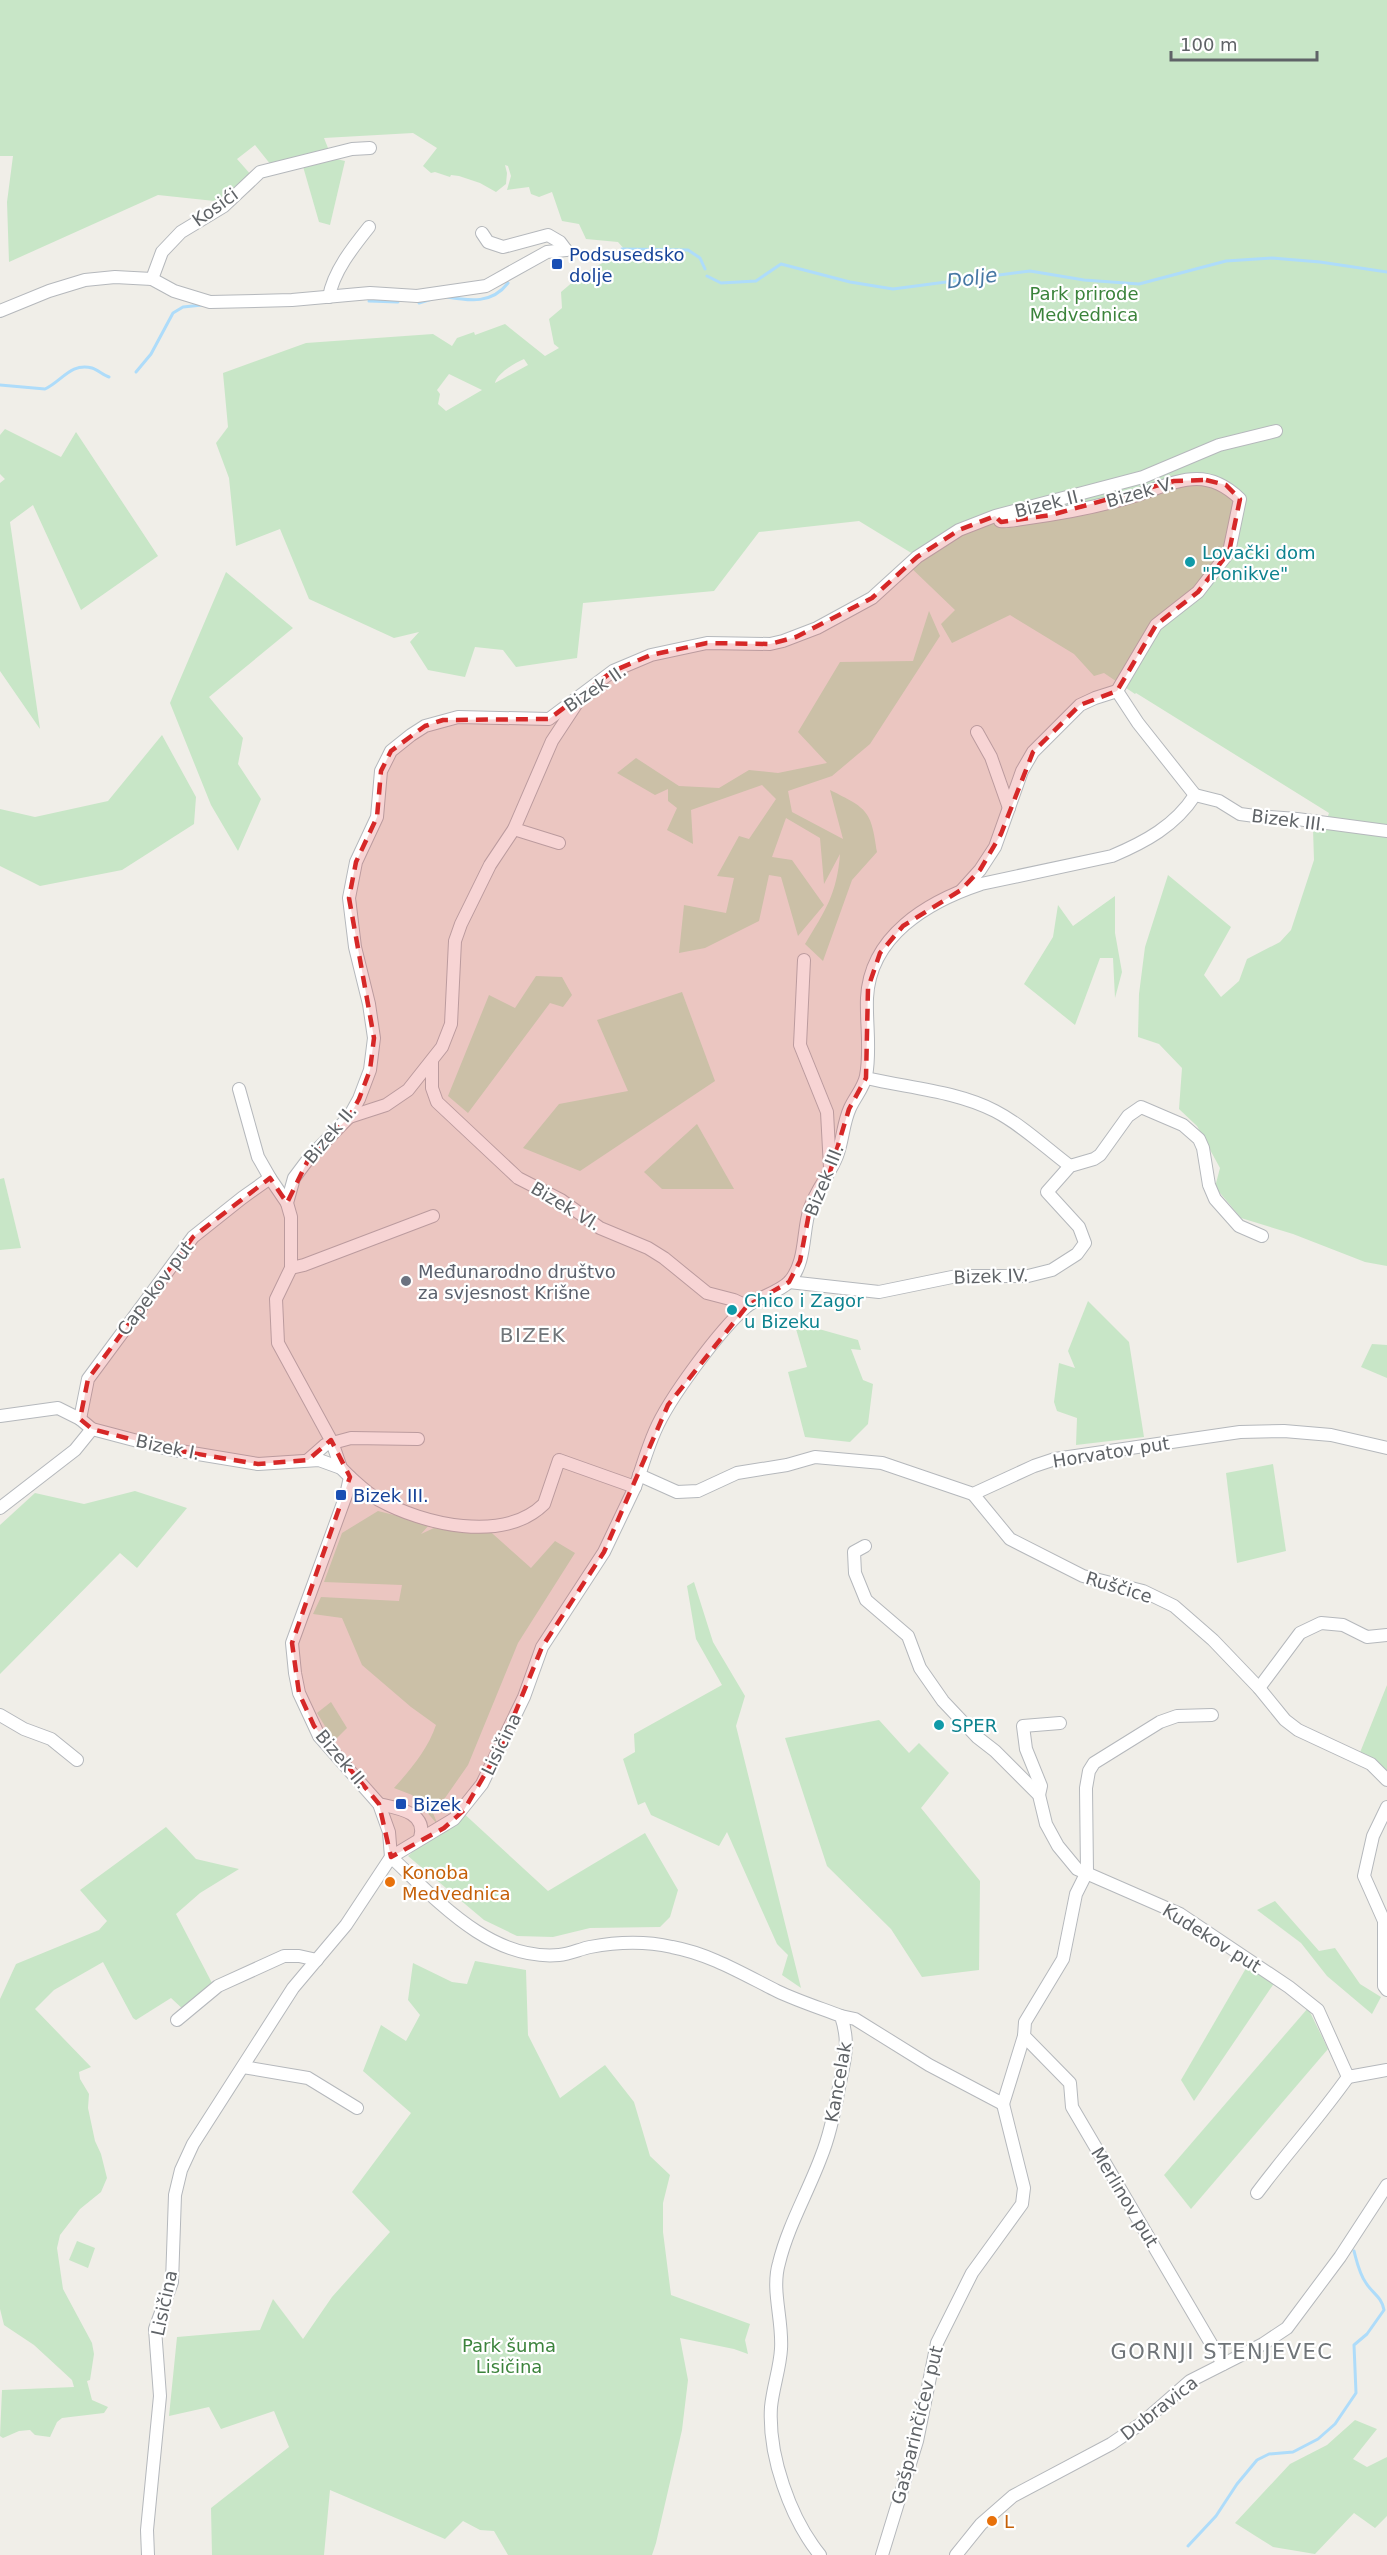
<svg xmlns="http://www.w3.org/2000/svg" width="1387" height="2555" font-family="'DejaVu Sans',sans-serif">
<rect width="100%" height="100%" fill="#f0eee8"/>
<g fill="#c8e6c7" fill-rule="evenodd">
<path d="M0,0h1387v1266l-22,-4 -72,-28 -52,-16 -26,-31 5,-19 -23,-42 -18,-17 3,-41 -23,-24 -21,-7 1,-43 6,-47 23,-72 63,52 -27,48 17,22 18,-16 8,-22 33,-17 11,-12 23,-70 -1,-31 10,2 6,-18 -193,-120 -1,1 -31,-21 -10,3 -20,-22 -64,-39 -58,28 -11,-19 14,-14 -50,-48 8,-8 -54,-33 -100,11 -45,59 -131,12 -6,55 -61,9 -13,-17 -28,-3 -10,30 -37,-7 -18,-28 9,-10 -25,6 -85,-39 -29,-70 -44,17 -7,-68 -13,-35 12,-16 -5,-54 83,-30 127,-9 19,12 5,-8 17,-6 1,3 30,-11 40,32 14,-8 -5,-4 -5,-25 13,-11 -1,-16 20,-17 32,-18 20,2 -15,-17 -32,-3 -7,-15 -17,-3 -10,-29 -13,5 -8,-3 -2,-7 -22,3 4,-14 -3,-10 -3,-1 2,8 -1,11 -10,8 -16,-9 -21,-7 -8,-1 -1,2 -15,-5 -4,1 -8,-7 14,-18 -24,-15 -89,5 6,15 -59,12 -16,-20 -18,14 15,17 -28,26 -66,-7 -149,67 -2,-60 6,-46h-13zM524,359l4,6 -33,18c2,-9 19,-20 29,-24zM449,374l33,16 -36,21 -8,-7 2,-10 -3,-4z"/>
<path d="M332,158l13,3 -15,64 -11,-3 -17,-59z"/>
<path d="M5,429l56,28 15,-25 82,124 -77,54 -48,-105 -23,17 30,207 -40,-58v-188l5,-4 -5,-5v-39z"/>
<path d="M226,572l67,56 -84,69 34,41 -5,26 23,35 -23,52 -27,-46 -41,-102z"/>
<path d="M929,611l11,25 -70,108 -38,32 -44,15 4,21 51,27 -13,-49c38,19 41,20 47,62l-25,28 -29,81 -18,-17c20,-33 32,-50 35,-90l-16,30 -4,-46 -34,-20 -14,39 20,3 32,45 -26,31 -17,-59 -12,-2 -10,46 -54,27 -26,5 5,-48 42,8 8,-35 -17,-2 22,-40 10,3 27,-40 -14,-14 -71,25 2,34 -26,-14 10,-22 -9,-7v-12l-13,6 -38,-22 19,-15 43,28 40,2 30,-18 29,3 49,-10 -29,-31 42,-70 73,-1z"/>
<path d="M162,735l34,62 -2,27 -72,46 -82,16 -40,-20v-57l35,8 73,-16z"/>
<path d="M1115,896v37l7,39 -7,26 -2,-40h-13l-25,67 -51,-41 29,-47 5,-32 15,21z"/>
<path d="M536,976l26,1 10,18 -9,12 -13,-4 -82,110 -20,-17 41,-101 26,13z"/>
<path d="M682,992l33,89 -135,90 -57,-23 36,-44 69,-13 -31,-71z"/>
<path d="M697,1124l37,65h-72l-18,-17z"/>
<path d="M4,1178l17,70 -21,2v-71z"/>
<path d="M1088,1301l41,41 15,95 -68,8 1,-27 -20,-7 -3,-9 5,-39 16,5 -7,-17z"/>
<path d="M794,1322l64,18 3,10 -10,-1 12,31 10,4 -5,40 -18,18 -45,-5 -17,-65 19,-5z"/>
<path d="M1372,1344l15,1v33l-26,-11z"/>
<path d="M1273,1464l13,87 -49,12 -11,-90z"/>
<path d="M135,1491l52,17 -50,60 -17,-15 -120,121v-149l35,-32 49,11z"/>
<path d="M378,1511l52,13 -9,10 26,-12 37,4 47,42 24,-27 20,12 -57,90 -50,122 -23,33 -15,8 8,19 -26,-30 -18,-7c17,-19 34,-39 42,-63l-25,-18 -49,-42 -20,-47 -29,-4 8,-17 78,4 3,-16 -78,-3 18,-49z"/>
<path d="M694,1582l19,60 32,54 -9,30 65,262 -19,-13 6,-20 -11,-11 -50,-112 -8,14 -68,-31 -6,-13 -7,3 -15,-46 12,-7 -1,-18 88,-49 -26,-46 -9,-53z"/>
<path d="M1387,1685v88l-28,-18z"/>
<path d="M331,1702l16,26 -13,13 -17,-28z"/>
<path d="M879,1720l30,33 10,-10 30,30 -28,35 59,73 -1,89 -57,7 -31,-48 -64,-63 -42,-128z"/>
<path d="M460,1810l88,81 97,-58 33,57 -8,27 -10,10 -70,1 -37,9 -36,-1 -33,-16 -76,-64z"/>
<path d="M166,1827l30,32 43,10 -39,24 -24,21 36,69 -27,28 -14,-13 -35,22 -3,-2 -30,-56 -49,28 -19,19 56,58 -12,5 1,7 9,15 -1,14 7,33 6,13 6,24 -6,14 -21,17 -20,26 -3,13 6,41 29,54 2,11 -4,26 -3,1 5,19 16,7 -4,6 -42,5 -5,4 -7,15 -15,-2 -5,-5 -11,1 -16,7 -3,-2 2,-46 72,-3 -2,-7 -38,-35 -30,-20 -4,-16v-310l16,-35 83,-34 8,-9 -27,-31z"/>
<path d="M1275,1901l44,50 16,-3 25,36 21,13 -9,17 -45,-38 -26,-33 -44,-33z"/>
<path d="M475,1961l51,9 2,65 32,63 45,-33 29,37 16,54 20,19 -7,28v29l8,63 79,29 -5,16 3,14 -14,-5 -54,-11 8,42 -6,50 -26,113 -4,12h-144l-14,-24 -14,-1 -17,-9 -18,18 -115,-49 -6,65h-112l-1,-47 78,-61 -15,-36 -53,18 -12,-22 -40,9 8,-79 83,-7 13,-31 30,40 29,-42 58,-65 -38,-40 59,-79 -48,-42 18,-46 25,16 14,-26 -12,-15 5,-37 39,19 15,2z"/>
<path d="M1249,1963l28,16 -83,122 -13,-21z"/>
<path d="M1308,2008l20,41 -137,160 -27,-34z"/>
<path d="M77,2241l18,7 -7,20 -19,-8z"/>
<path d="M1355,2420l22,9 -24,30 14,8 20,-10v59l-12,12 -21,-15 -39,41 -42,-7 -38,-24 55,-59 37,-19z"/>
</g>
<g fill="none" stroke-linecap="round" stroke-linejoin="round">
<g stroke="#aedcfa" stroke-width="3">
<path d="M622,249l66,1 12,8 5,11"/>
<path d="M707,276l14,7 35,-2 25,-17 69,18 43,7 137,-18 54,9 55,4 87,-23 46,-3 48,4 67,10"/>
<path d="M447,297c23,4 45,7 61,-14"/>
<path d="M369,301l29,1"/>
<path d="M419,303l13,-4"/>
<path d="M136,372l15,-18 22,-41 10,-6 19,-2"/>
<path d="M0,385l45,4c16,-7 26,-27 47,-21 6,2 11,7 17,9"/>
<path d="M1188,2546l28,-30 21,-32 20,-24 12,-6 24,-2 25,-13 17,-15 21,-31 -2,-48 13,-11 17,-24c-2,-13 -12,-17 -18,-27 -7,-10 -9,-21 -12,-32"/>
</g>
<defs>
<g id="minor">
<path d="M482,233l6,9 15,5 45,-12 12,7 6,8"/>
<path d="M152,279l10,-27 19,-20 43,-26 36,-34 92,-23 18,-1"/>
<path d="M329,297c4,-25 24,-50 40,-70"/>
<path d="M0,311l49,-20 36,-11 30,-3 37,2 22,12 36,11 82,-2 78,-7 47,3 69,-10 61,-34 19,-2"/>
<path d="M1117,691l21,32 57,72"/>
<path d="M977,732l14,25 18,51"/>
<path d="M514,829l45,14"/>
<path d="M962,890l18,-20 15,-23 27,-76 11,-19 47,-47 15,-7 22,-7 39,-66 42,-33 31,-40 11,-53c-36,-35 -65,-16 -106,-3 -36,11 -74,18 -112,23 -7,1 -15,3 -22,2"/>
<path d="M804,960l-4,85 27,67 3,56"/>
<path d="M432,1061v27l5,14 81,76 43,22 39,28 48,20 16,10 43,35 27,7 13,6"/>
<path d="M866,1078c43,10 90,13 129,33 27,14 51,37 75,55"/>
<path d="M239,1089l19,68 12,21"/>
<path d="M349,1117l37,-12 22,-15 34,-43 9,-23 4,-83 6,-17 29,-59 24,-36 38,-88 25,-38"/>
<path d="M291,1268l13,-3 129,-49"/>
<path d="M789,1282l90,10 78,-16h71l24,-6 25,-16 8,-11 -6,-16 -32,-35 23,-26 24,-7 6,-4 28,-39 13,-9 42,18 16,14 4,9 6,37 6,14 24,27 23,10"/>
<path d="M0,1416l58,-8 22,11 12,10 76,20 90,15 61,-4 22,8"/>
<path d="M80,1419l8,-40 105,-142 49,-39 28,-20 17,25"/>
<path d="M308,1460l17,-15 26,-7 67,1"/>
<path d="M639,1475l38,17 21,-1 39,-18 50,-8 28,-8 67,6 91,31 61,-28 21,-7 185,-27 44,-1 47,4 56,13"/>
<path d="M350,1477c9,8 18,17 29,23 44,24 124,44 165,4l15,-44 76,27c7,-19 12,-38 20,-56 14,-33 64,-100 91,-124 12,-10 32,-14 43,-25 18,-20 13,-51 21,-74 6,-18 20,-34 27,-52 6,-16 6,-33 13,-48 5,-11 14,-21 16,-32 5,-26 0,-52 1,-78 3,-62 60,-96 114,-114l131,-28c33,-14 63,-30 83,-61l24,6 21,13 15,2 42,3 90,12"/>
<path d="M973,1494l37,45 73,37 60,15 31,15 39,34 46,48 26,32 13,10 73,34 16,16"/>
<path d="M0,1508l75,-58 17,-21"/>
<path d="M865,1546l-11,6 1,21 11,27 42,36 12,32 23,33 34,36 18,14 44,44 7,29 12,22 19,23 103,45 109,73 29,23 30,67 39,-7"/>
<path d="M1259,1688l41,-55 21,-10 22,2 24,12 20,-2"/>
<path d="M0,1715l24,14 27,10 26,21"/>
<path d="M1212,1715l-35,1 -17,6 -66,41 -5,8 -3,17 1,84 -11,22 -13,65 -38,63 -1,14 46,47 2,24 151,257"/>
<path d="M1039,1795l2,-9 -15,-37 -3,-23 37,-3"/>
<path d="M379,1804c18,4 49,8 41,34"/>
<path d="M1387,1807l-14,29 -9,40 20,45v65l3,4"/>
<path d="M391,1857l-2,-25 -10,-28 -60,-68 -20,-43 -4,-20 -3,-30 54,-148 4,-18 -9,-9 -9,-26 -54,-99 -2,-44 15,-31v-51l-4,-14 7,-25 15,-20 40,-41 10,-18 11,-29 4,-32 -5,-34 -14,-57 -6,-49 7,-36 21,-45 4,-46 10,-20 20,-16 14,-9 33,-9 91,2 64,-48 38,-16 56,-12 63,1 13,-3 34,-13 55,-30 45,-41 42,-27 36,-14 148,-39 76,-32 57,-14"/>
<path d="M391,1857c46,43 99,104 168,98 11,-1 21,-6 31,-8 26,-5 56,-6 82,0 38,7 71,27 105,44 21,10 43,17 64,25 9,27 4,43 -2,71 -4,23 -9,48 -18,70 -13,35 -33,69 -42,106 -8,27 4,57 2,86 -1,19 -8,38 -10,58 -3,48 19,111 49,148"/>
<path d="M841,2016l14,3 74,46 74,39 21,-68"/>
<path d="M177,2020l41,-34 66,-30h15l18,4"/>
<path d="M243,2067l65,11 49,30"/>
<path d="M1257,2193c29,-39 62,-75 91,-116"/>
<path d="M148,2555l-1,-25 13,-134 -5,-67 17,-47 3,-87 6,-25 12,-26 100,-156 53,-63 45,-68 63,-38 28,-35 42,-87 18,-50 62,-95 31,-65"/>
<path d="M882,2555l35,-114 20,-98 35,-70 50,-69 2,-16 -21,-84"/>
<path d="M956,2555l25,-31 32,-28 98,-52 31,-21 48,-42 73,-37 24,-16 53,-71 47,-72"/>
</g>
</defs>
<use href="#minor" stroke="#b5b8bc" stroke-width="14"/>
<use href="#minor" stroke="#fff" stroke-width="12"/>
</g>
<path fill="#d62828" fill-opacity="0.2" stroke="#d62828" stroke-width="4.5" stroke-dasharray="12 8" stroke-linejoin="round" d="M1206,480l20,5 14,14 -11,53 -31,40 -42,33 -39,66 -37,14 -47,47 -32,82 -21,36 -19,20 -58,36 -23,27 -12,35 -2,90 -17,31 -19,63 -19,31 -11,58 -11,21 -42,24 -79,99 -64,147 -62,95 -40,98 -38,65 -20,18 -53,29 -12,-53 -65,-78 -15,-33 -7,-50 58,-166 -19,-37 -23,20 -50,4 -90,-15 -76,-20 -12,-10 8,-40 105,-142 77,-59 17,25 22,-45 40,-41 10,-18 11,-29 4,-32 -25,-140 7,-36 21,-45 4,-46 10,-20 34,-25 18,-6 106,-1 64,-48 38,-16 56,-12 63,1 26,-7 76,-39 45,-41 42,-27 36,-14 6,6 50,-7 123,-34z"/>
<g fill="#1a4fb4" stroke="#fff" stroke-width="2">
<rect x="551" y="258" width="12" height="12" rx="3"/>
<rect x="335" y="1489" width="12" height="12" rx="3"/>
<rect x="395" y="1798" width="12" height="12" rx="3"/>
</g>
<g fill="#0f9aa8" stroke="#fff" stroke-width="2">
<circle cx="1190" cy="562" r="6"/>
<circle cx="732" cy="1310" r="6"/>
<circle cx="939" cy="1725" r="6"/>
</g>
<circle fill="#6b7280" stroke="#fff" stroke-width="2" cx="406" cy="1281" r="6"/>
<g fill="#e8710a" stroke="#fff" stroke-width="2">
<circle cx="390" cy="1882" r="6"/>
<circle cx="992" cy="2521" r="6"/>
</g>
<g text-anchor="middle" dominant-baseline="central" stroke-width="4.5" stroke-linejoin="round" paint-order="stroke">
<g font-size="18" fill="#5f6367" stroke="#fff">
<text transform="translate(215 207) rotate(-36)">Kosići</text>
<text transform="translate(1140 492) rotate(-16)">Bizek V.</text>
<text transform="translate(1049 503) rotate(-14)">Bizek II.</text>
<text transform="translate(595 688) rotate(-34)">Bizek II.</text>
<text transform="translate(1289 820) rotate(7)">Bizek III.</text>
<text transform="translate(330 1134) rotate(-50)">Bizek II.</text>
<text transform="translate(824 1180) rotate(-68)">Bizek III.</text>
<text transform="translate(566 1206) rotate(31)">Bizek VI.</text>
<text transform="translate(991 1276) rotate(-2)">Bizek IV.</text>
<text transform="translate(155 1288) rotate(-53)">Capekov put</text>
<text transform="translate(168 1447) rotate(12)">Bizek I.</text>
<text transform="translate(1111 1452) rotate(-9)">Horvatov put</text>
<text transform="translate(1119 1587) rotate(17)">Ruščice</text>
<text transform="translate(501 1744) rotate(-64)">Lisičina</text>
<text transform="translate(342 1759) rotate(50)">Bizek II.</text>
<text transform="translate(1212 1938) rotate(32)">Kudekov put</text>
<text transform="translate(838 2082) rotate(-80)">Kancelak</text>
<text transform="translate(1125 2197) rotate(59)">Merlinov put</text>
<text transform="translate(164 2303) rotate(-78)">Lisičina</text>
<text transform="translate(1159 2408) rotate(-38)">Dubravica</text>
<text transform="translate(917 2425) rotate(-76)">Gašparinčićev put</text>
</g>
<g font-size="18" fill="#164399" stroke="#fff" text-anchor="start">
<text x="569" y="254">Podsusedsko<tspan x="569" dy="21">dolje</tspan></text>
<text x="353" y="1495">Bizek III.</text>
<text x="413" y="1804">Bizek</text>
</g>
<g font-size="18" fill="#3b833b" stroke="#fff">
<text x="1084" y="293">Park prirode<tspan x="1084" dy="21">Medvednica</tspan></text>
<text x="509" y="2345">Park šuma<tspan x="509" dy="21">Lisičina</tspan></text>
</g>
<g font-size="18" fill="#0d838f" stroke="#fff" text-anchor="start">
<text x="1202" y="552">Lovački dom<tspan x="1202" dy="21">"Ponikve"</tspan></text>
<text x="744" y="1300">Chico i Zagor<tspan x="744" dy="21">u Bizeku</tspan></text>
<text x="951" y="1725">SPER</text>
</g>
<g font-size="18" fill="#5b616d" stroke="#fff" text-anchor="start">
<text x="418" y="1271">Međunarodno društvo<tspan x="418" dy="21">za svjesnost Krišne</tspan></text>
</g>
<g font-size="18" fill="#c56008" stroke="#fff" text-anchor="start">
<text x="402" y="1872">Konoba<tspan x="402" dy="21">Medvednica</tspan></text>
<text x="1004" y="2521">L</text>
</g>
<g font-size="20" font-style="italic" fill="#4778a4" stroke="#fff">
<text transform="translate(972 278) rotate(-8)">Dolje</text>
</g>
<g font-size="20" letter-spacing="1.5" fill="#707579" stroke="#fff">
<text x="533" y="1335">BIZEK</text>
</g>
<g font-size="21" letter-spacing="1.5" fill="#707579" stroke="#fff">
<text x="1222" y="2352">GORNJI STENJEVEC</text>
</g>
</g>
<path d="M1171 51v9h146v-9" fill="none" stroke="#5f6367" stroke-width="3"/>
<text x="1180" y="51" font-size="18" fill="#5f6367" stroke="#ffffff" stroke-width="4.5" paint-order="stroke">100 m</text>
</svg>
